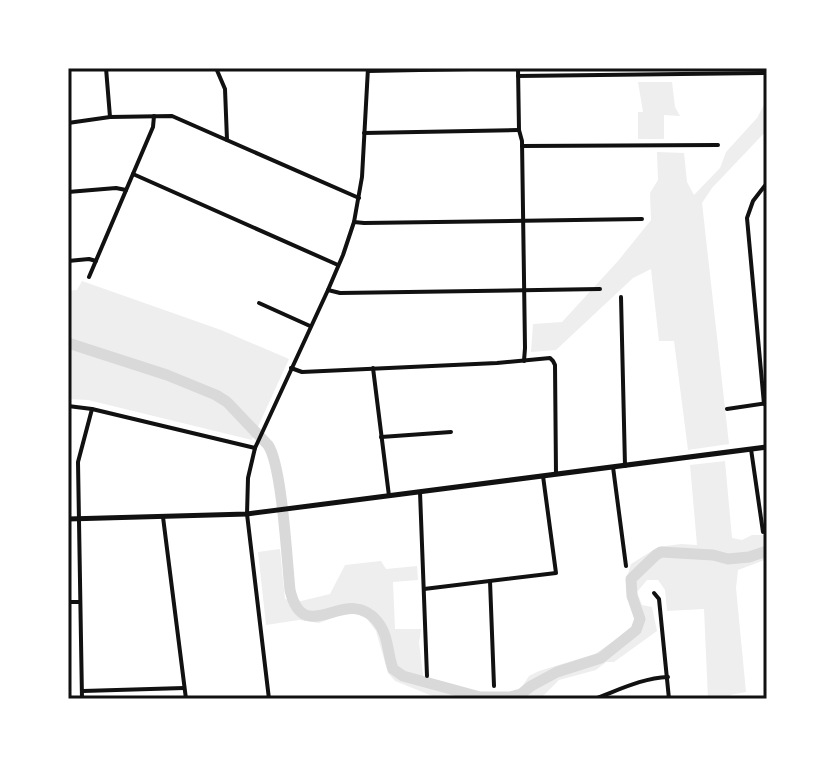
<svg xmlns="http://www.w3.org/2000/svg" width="835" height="767" font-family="'Public Sans',sans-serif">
<rect width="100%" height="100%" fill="#fff"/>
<g fill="#eee">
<path d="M638,82h34l3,25 5,9 -16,-1v24h-26v-27h5z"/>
<path d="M767,99v31l-55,58 -10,15 27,241 -41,6 -14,-109h-15l-8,-72 -18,9 -77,72 -25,2 2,-28 29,-2 56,-61 33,-41 -1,-27 8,-13 -1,-28 27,1 3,29 7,13 26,-27 6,-16 31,-34z"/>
<path d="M82,281l139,49 68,29 -37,81 -164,-40 -20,-1v-108l9,-1z"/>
<path d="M725,461l7,77 10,2 10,-5h15v24l-29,11 -2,18 10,104 -16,3v4h-22l-4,-90 -37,2 -2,-21 -7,-10h-11l-10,12 5,13 10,2 5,24 -43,31h-8l-10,8 -37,10 -19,19h-100l-45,-18 -7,-8 -12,-42 -9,-12 -16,-8 -32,12 -20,-3 -33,5 -8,-73 22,-3 5,50 16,2 29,-7 15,-29 36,-4 5,8 31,-3 1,14 -25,2 2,47h26l-2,14 5,39 56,15h30l11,-9 8,-12 10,-5 56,-17 36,-25 5,-11 -3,-11 -6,-12 -1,-14 5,-17 27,-17 23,-3 16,1 -7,-80z"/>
</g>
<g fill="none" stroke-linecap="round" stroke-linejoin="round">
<path stroke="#d9d9d9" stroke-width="11" d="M68,343l99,32 49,20 11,7 41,43c14,20 19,116 22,145 14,60 56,-7 87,31 12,14 10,32 16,48l10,7 77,21h30l11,-3 10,-8 26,-14 44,-14 35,-28 4,-11 -8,-23 -1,-17 25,-24 5,-3 52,3 15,4 21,-2 18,-6"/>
<g stroke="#111" stroke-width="4">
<path d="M106,68l4,49"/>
<path d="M216,68l9,21 2,51"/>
<path d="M518,68l1,62 3,11 3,207 -1,13"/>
<path d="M368,71l149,-3"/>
<path d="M518,76l249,-3"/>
<path d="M68,123l42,-6 62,-1 187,82"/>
<path d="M364,133l154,-3"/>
<path d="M522,146l196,-1"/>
<path d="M133,174l205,91"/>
<path d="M68,192l48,-4 10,2"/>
<path d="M354,222l10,1 278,-4"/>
<path d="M68,261l21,-2 7,2"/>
<path d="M89,277l64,-150 1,-11"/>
<path d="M328,290l12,3 260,-4"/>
<path d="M621,297l4,169"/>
<path d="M259,303l51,23"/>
<path d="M291,368l11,4 195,-9 53,-5 3,3 2,4 1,109"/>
<path d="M373,368l16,128"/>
<path d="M764,404l-17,-186 6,-17 14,-18"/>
<path d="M68,406l24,3 163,39"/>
<path d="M727,409l40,-6"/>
<path d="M381,437l70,-5"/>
<path d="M751,449l12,83"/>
<path d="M613,467l13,99"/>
<path d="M420,492l7,184"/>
<path d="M163,517l23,182"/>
<path d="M490,581l4,105"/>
<path d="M424,589l132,-16 -13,-97"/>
<path d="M654,593l5,6 10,100"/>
<path d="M68,602h12"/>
<path d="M83,691l101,-3"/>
<path d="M82,699l-4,-237 14,-53"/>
<path d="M269,699l-22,-185 1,-36 7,-30 73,-158 15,-35 11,-33 8,-45 6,-109"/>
<path d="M594,699c25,-9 48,-21 74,-22"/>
</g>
<path stroke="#111" stroke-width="5" d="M68,519l179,-5 520,-67"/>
</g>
<rect width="835" height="767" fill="none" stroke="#ffffff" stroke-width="140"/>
<rect x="70" y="70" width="695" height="627" fill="none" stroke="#111" stroke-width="3"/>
</svg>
